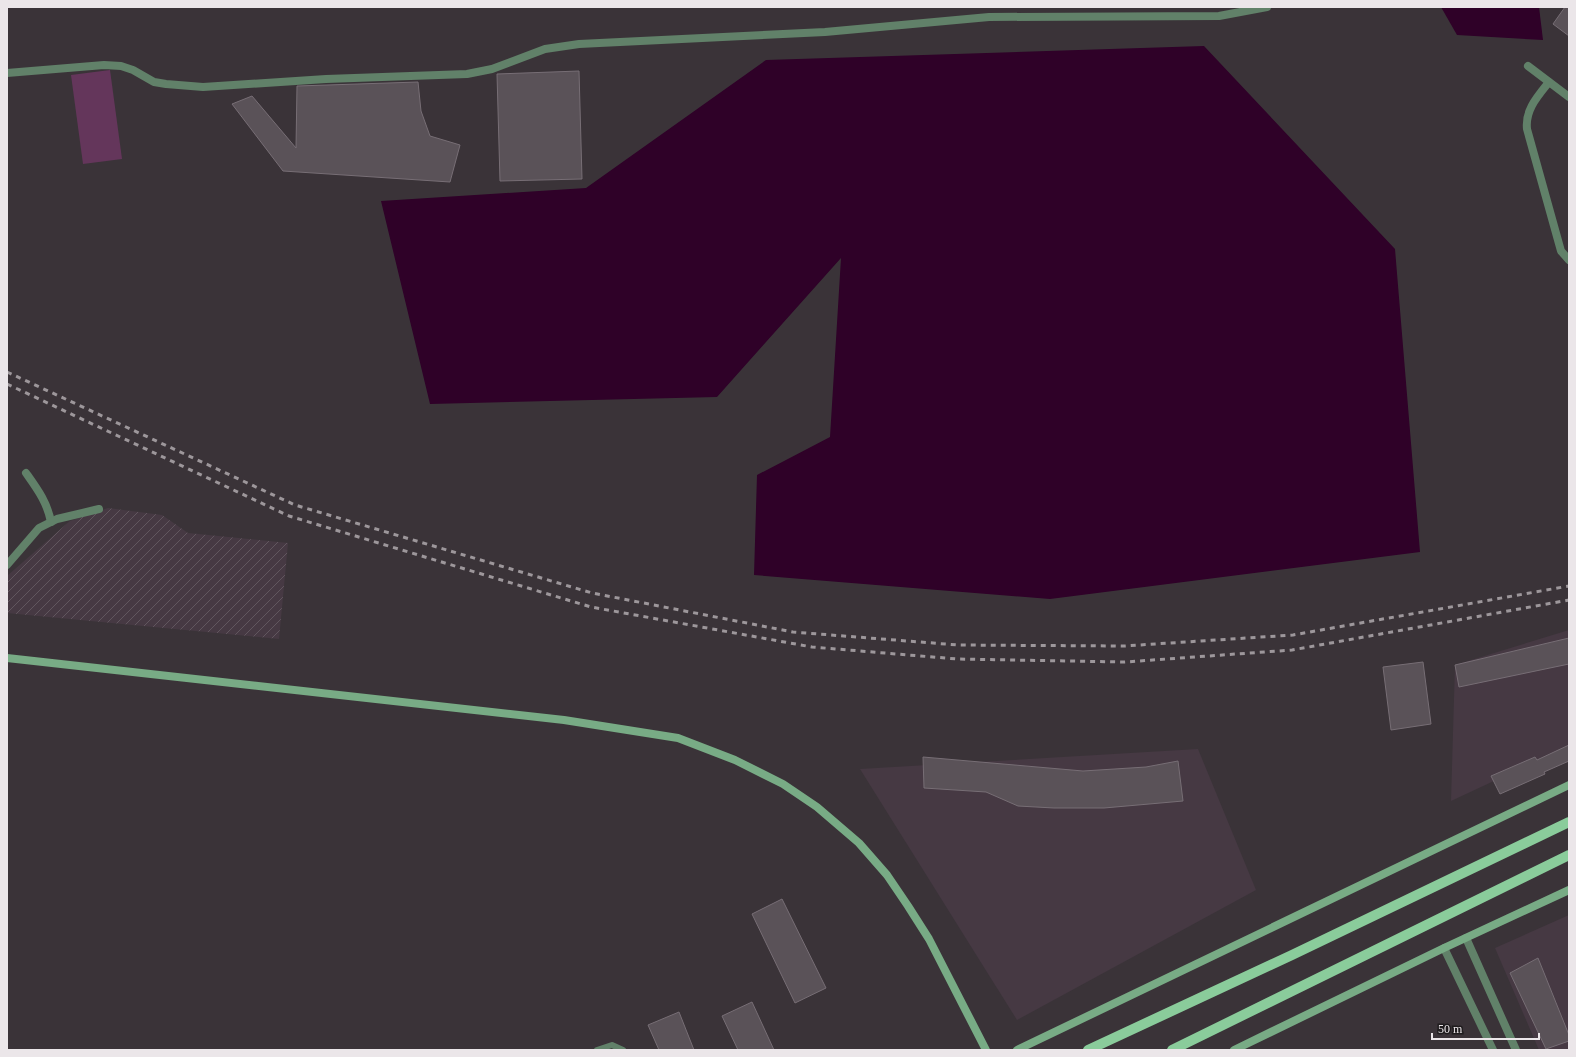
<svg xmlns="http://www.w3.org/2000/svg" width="1576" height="1057" font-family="'Times New Roman',serif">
<defs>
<pattern id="industrial-furrows" width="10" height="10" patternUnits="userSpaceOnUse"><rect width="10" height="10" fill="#463943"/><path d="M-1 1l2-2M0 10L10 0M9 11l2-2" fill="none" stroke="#61565e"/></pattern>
</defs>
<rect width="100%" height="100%" fill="#3a3338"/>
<g fill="#463943">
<path d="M1569,630v116l-118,55 4,-136z"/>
<path d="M1198,749l58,141 -239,130 -157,-251z"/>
<path d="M1569,915v135h-30l-44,-102z"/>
</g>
<path fill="url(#industrial-furrows)" d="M108,508l54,7 26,18 100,10 -9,96 -272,-26v-37l63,-55z"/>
<path fill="#64365b" d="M110,70l12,89 -39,5 -12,-89z"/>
<g fill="#2f0128">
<path d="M1441,7h98l4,33 -86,-5z"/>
<path d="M1204,46l191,203 25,303 -370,47 -296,-24 3,-100 73,-38 11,-179 -124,139 -287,7 -49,-203 205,-13 180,-128z"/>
</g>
<g fill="#5a5258" stroke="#776e75">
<path d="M1565,7h4v29l-16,-12z"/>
<path d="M579,71l3,108 -82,2 -3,-107z"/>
<path d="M418,82l3,29 9,25 30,9 -10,37 -167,-11 -51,-67 20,-8 44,52 1,-62z"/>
<path d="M1569,638v26l-110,23 -4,-22z"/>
<path d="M1423,662l8,62 -40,6 -8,-63z"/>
<path d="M1569,745v16l-25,11 1,2 -45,20 -9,-18 44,-19 2,3z"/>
<path d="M923,757l160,14 63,-4 32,-6 5,40 -79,7h-50l-36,-2 -32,-14 -62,-4z"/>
<path d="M782,899l44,89 -31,15 -43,-89z"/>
<path d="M1538,958l31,77v6l-23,8 -36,-76z"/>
<path d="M752,1002l22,48h-36l-16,-34z"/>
<path d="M679,1012l15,38h-35l-11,-25z"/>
</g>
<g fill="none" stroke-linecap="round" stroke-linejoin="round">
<path stroke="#618169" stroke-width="6" d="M597,1050l15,-5 11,5"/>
<g stroke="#618169" stroke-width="8">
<path d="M1528,66l41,31"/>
<path d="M7,73l97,-8 17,1 12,4 21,12 12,2 37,3 123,-8 141,-5 25,-5 53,-20 34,-5 246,-12 164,-15 230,-1 48,-9"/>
<path d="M1549,82c-12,15 -24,28 -22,47l34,122 8,9"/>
<path d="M26,473c12,17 21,29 25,49"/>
<path d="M7,565l32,-37 18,-9 42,-10"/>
<path d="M1466,938l50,112"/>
<path d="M1444,948l49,102"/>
</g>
<g stroke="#78ab85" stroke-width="8">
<path d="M7,658l557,62 114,18 57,22 48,24 34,23 42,36 28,32 21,31 21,33 57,111"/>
<path d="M1017,1050l552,-265"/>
<path d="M1234,1050l210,-102 125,-58"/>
</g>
<g stroke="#8acc9b" stroke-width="10">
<path d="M1088,1050l204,-95 277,-133"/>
<path d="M1172,1050l397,-195"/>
</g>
<g stroke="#9d979b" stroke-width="3" stroke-dasharray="5 5" stroke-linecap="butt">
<path d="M7,372l288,133 297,88 201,39 165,13 166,1 169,-11 276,-49"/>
<path d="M7,384l282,132 302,91 221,40 145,12 168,3 167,-12 277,-50"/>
</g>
</g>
<rect width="1576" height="1057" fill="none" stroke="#ebe6e9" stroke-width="16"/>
<path d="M1432 1033v6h107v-6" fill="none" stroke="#ebe6e9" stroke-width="2"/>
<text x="1438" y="1033" font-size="12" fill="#ebe6e9" stroke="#1f1c1e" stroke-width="3" paint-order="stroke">50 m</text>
</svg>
